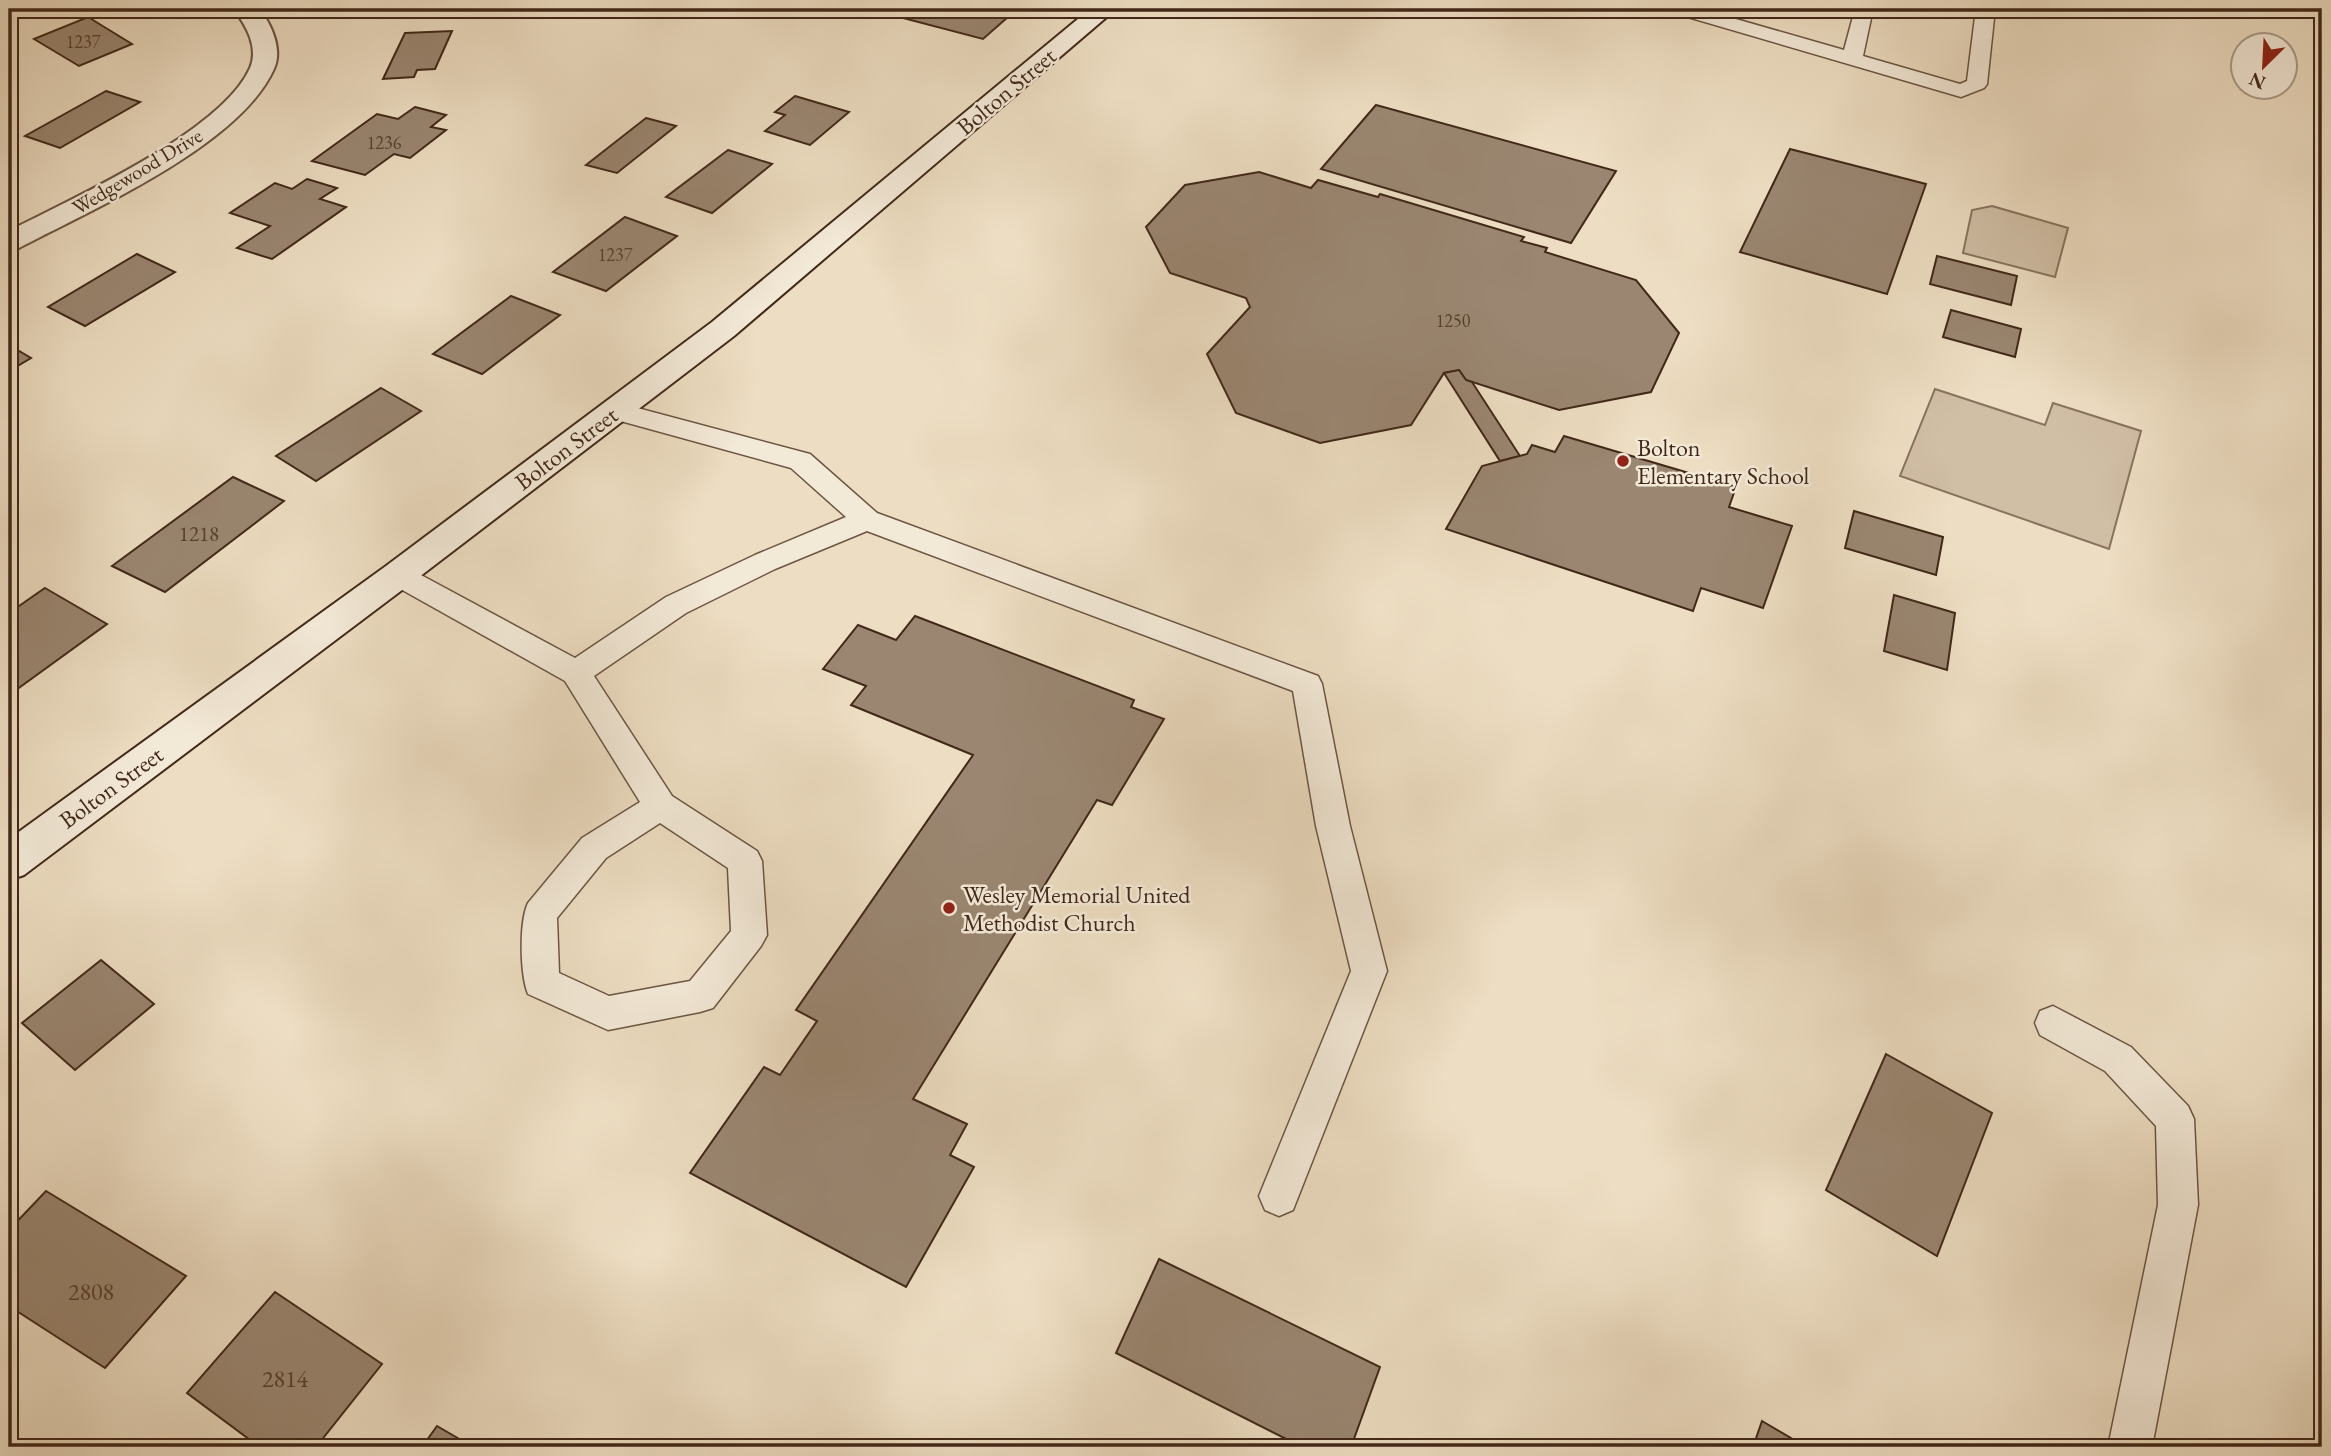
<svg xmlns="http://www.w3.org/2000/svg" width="2331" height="1456" font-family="'EB Garamond',serif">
<rect width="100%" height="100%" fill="#edddc2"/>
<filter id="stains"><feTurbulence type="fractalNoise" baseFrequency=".00286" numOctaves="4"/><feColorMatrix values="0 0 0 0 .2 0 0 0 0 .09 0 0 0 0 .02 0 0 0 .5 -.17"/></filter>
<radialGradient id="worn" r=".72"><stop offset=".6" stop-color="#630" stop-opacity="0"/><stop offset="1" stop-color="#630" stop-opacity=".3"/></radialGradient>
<g fill="#d0bea5" stroke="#88735f" stroke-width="2">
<path d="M1992,206l76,22 -13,49 -92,-24 9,-43z"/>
<path d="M1935,389l110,36 8,-22 88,28 -32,118 -209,-73z"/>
</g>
<g fill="#9a8671" stroke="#412819" stroke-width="2">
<path d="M883,9l34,2 3,-2h56l32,8 -25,22 -103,-27z"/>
<path d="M88,17l44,27 -53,22 -45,-27z"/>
<path d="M452,31l-17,38 -18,1 -3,7 -31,2 22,-46z"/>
<path d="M106,91l34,11 -80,46 -35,-12z"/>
<path d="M795,96l54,16 -39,33 -45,-14 20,-16 -10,-3z"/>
<path d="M1376,105l240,66 -45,72 -250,-74z"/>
<path d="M415,107l31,8 -15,12 15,3 -36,28 -16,-4 -29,21 -53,-14 65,-47 21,5z"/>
<path d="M646,118l30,8 -59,47 -31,-8z"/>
<path d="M1790,149l136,35 -39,110 -147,-42z"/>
<path d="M728,150l44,14 -60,49 -46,-16z"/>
<path d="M1259,172l52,16 7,-8 60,17 2,-3 144,43 -3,4 26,7 -2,4 91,28 43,53 -28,59 -92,18 -93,-30 -7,-10 -15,3 -33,52 -91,18 -84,-30 -29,-59 43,-47 -4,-9 -76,-25 -24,-46 39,-42z"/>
<path d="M307,179l30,9 -17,11 26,8 -74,52 -35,-11 33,-22 -40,-13 45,-30 17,6z"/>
<path d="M625,217l52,19 -71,55 -53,-19z"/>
<path d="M137,254l38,18 -90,54 -37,-19z"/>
<path d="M1937,256l80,20 -6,29 -81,-21z"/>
<path d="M511,296l49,19 -78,59 -49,-20z"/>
<path d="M1951,310l70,19 -6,28 -72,-20z"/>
<path d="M9,345l22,13 -22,13z"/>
<path d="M1459,370l7,10 6,2 48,74 -20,5 -56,-88z"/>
<path d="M381,388l40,23 -105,70 -40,-25z"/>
<path d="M1564,436l172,51 -7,20 63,19 -29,82 -62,-20 -8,23 -247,-82 36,-63 45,-12 5,-9 23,7z"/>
<path d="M233,477l51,24 -119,91 -53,-26z"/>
<path d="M1854,511l89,26 -7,38 -91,-27z"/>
<path d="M45,588l62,36 -98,71v-82z"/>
<path d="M1894,595l61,18 -8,57 -63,-19z"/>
<path d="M915,616l219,84 -3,7 33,12 -52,86 -15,-5 -184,299 54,25 -17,31 24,12 -68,120 -216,-114 74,-106 16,8 37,-54 -21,-11 177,-255 -122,-50 15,-19 -43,-17 35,-44 38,15z"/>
<path d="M101,960l53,44 -79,66 -53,-47z"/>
<path d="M1886,1054l106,59 -55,143 -111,-66z"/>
<path d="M46,1191l140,85 -81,92 -96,-62v-76z"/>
<path d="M1159,1259l221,108 -29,80h-49l-186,-94z"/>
<path d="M275,1292l107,72 -66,83h-72l6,-7 -63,-47z"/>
<path d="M1762,1421l44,26h-53z"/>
<path d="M437,1426l36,21h-51z"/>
</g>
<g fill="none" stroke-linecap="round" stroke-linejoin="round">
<defs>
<g id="lane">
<path d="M1671,9h30l143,41 11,-41h18l-10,47 97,28 7,-3 9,-72h19l-8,75 -3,4 -23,9 -287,-84z"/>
<path d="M615,402l195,52 67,59 441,163 4,8 28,142 37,145 -94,239 -14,6 -14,-6 -6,-14 92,-225 -35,-145 -23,-135 -426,-160 -92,38 -89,44 -92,63 78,120 85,55 5,10 5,74 -6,11 -48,62 -13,4 -92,18 -80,-36c-8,-20 -9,-72 0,-91l54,-65 58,-36 -75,-121 -177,-99 -4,-7 4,-7 10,-4 10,4 167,90 91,-61 89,-42 91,-38 -55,-49 -185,-51 -4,-6 4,-6zM660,823l68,45 3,63 -41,50 -81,15 -50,-23 -2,-55 49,-60z"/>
<path d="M2053,1006l78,41 57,59 6,13 4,86 -46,242h-44l50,-242 -2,-79 -51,-55 -65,-36 -5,-12 5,-12z"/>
</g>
<path id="street" d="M234,9h26c11,16 23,40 14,60 -35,77 -181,140 -255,179l-10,2v-19c62,-32 213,-99 241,-163 9,-21 -4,-42 -16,-59z"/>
<path id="secondary" d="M1090,9h26l-382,327 -324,248 -386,291 -15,5v-41l377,-273 326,-244z"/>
</defs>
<use href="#lane" stroke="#6c5543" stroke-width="3"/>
<use href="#street" stroke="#6c5543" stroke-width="4"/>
<use href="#secondary" stroke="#412819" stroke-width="4"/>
<use href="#lane" fill="#f3e9d7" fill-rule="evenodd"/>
<use href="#street" fill="#f3e9d7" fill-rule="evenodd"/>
<use href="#secondary" fill="#f3e9d7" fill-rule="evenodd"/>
</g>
<g fill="#8f2418" stroke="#f3e9d7" stroke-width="2.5">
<circle cx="1623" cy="461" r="7"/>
<circle cx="949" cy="908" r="7"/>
</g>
<g text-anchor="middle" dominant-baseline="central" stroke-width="5" stroke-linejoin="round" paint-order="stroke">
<g font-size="18" fill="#57402f">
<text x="83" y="41">1237</text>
<text x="384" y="142">1236</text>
<text x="615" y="254">1237</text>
<text x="1453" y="320">1250</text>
</g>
<g font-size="21" fill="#412819" stroke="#f3e9d7">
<text transform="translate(137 171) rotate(-31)">Wedgewood Drive</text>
</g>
<g font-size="21" fill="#57402f">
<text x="199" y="533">1218</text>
</g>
<g font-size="24" fill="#412819" stroke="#f3e9d7">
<text transform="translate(1006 91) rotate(-40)">Bolton Street</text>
<text transform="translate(566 448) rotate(-37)">Bolton Street</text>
<text transform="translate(111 787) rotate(-36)">Bolton Street</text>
</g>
<g font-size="24" fill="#412819" stroke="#f3e9d7" text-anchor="start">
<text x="1637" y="447">Bolton<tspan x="1637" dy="28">Elementary School</tspan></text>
<text x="963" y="894">Wesley Memorial United<tspan x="963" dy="28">Methodist Church</tspan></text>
</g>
<g font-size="24" fill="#57402f">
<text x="91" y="1291">2808</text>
<text x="285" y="1378">2814</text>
</g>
</g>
<rect width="2331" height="1456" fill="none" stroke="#edddc2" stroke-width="35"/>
<rect x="10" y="10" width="2310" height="1435" fill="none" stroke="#412819" stroke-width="3.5"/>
<rect x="18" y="18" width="2296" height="1421" fill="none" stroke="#412819" stroke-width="2"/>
<g transform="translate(2264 66) rotate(204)"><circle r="33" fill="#f3e9d7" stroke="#ac9c8b" stroke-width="2"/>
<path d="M0-5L12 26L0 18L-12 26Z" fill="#8f2418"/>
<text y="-10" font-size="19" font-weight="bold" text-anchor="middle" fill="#412819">N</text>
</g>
<rect width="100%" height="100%" filter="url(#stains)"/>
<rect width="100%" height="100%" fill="url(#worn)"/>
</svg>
